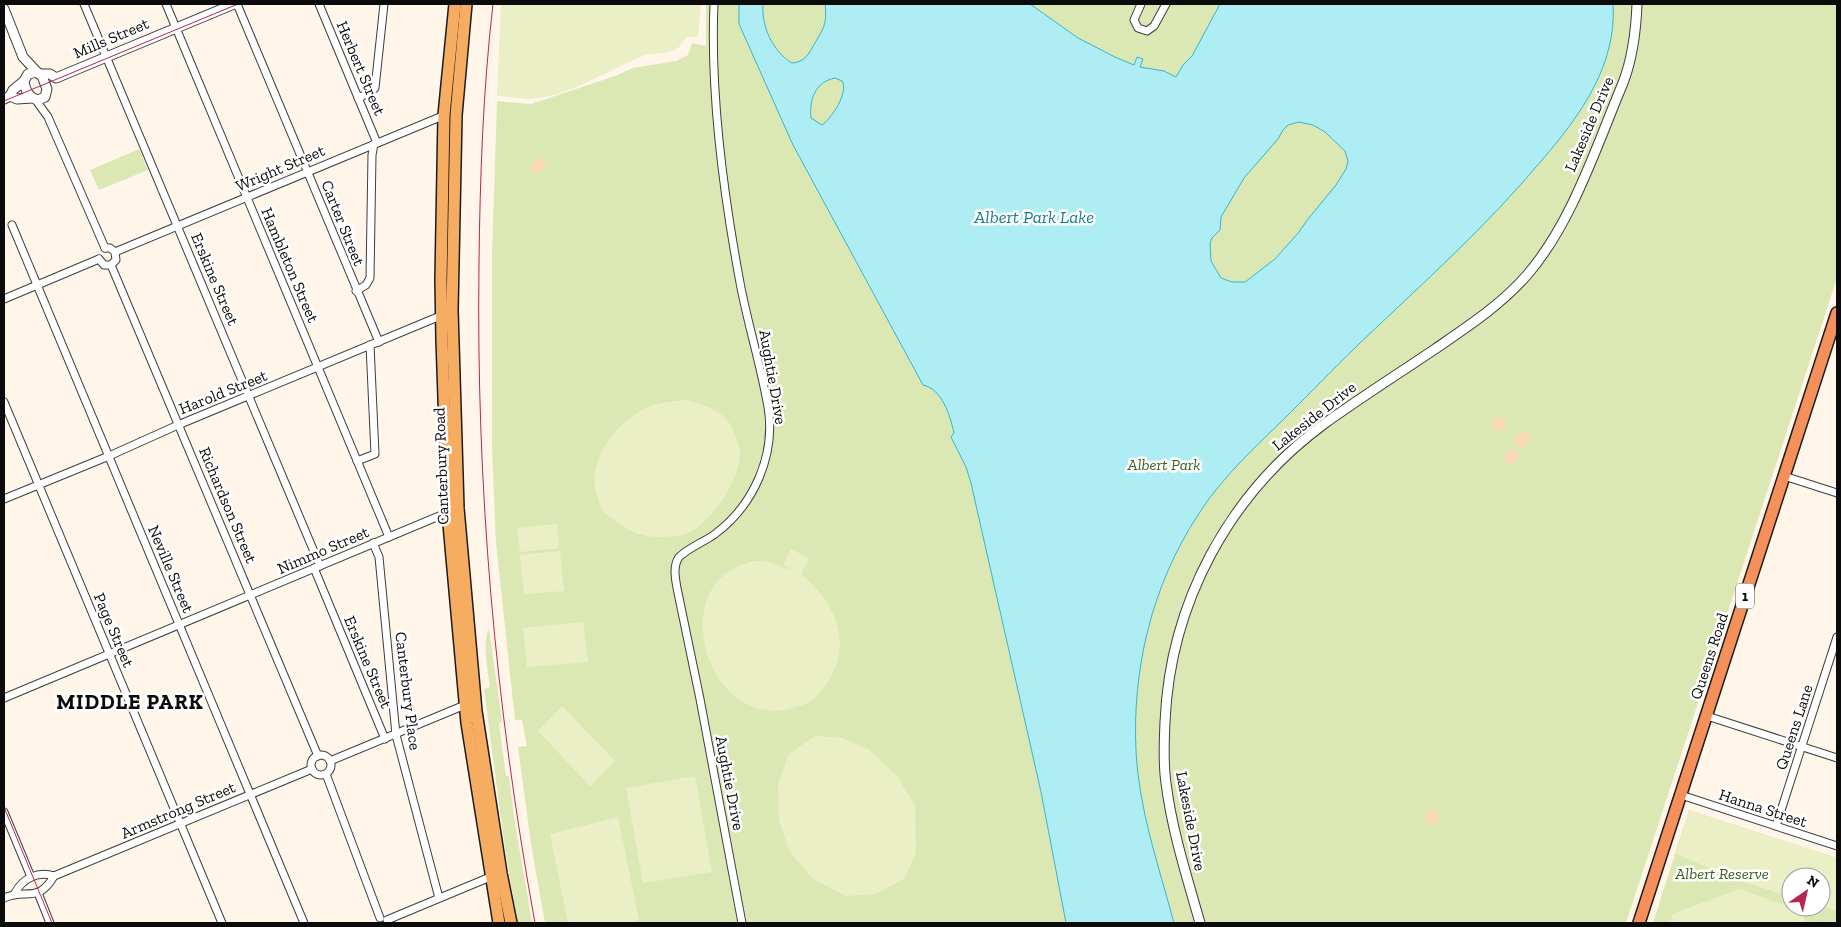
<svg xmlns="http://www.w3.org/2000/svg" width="1841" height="927" font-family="'Zilla Slab',serif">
<rect width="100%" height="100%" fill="#fff5e9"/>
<g fill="#dce8b4" fill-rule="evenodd">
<path d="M706,4h1131v274l-211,645h-1081l-14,-79 -13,-97 9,-1 -5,-26h-7l-19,-177 -4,-95v-194l5,-153 34,3 84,-28 18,-8 43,-7 12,-6 4,-12 14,3z"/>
<path d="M139,149l9,21 -49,20 -9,-20z"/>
<path d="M489,628l13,94 -3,1 7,53h3l5,41 18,106h-14l-12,-67 -22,-167 6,-2c-2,-15 -8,-46 -1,-59z"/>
<path d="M1689,810l148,48 -1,65h-183zM1791,877h30v30h-30z"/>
</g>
<g fill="#fadab6">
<path d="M543,158l3,3 -1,6 -9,6 -3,-1 -3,-4c2,-6 7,-10 13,-10z"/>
<circle cx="1499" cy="424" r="7"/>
<path d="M1523,432l5,2 2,4 -7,10h-4l-5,-7 1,-5z"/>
<path d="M1514,448l6,7 -6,8h-9l-3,-4 5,-7z"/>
<path d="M1431,809l6,1 2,5v6l-8,5 -6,-9 2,-5z"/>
</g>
<g fill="#ebefc6">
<path d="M501,4h200l-3,33h-11c-4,3 -6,9 -10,12 -9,6 -24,3 -34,7 -32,13 -70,37 -104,42 -14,2 -29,-1 -42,-2z"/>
<path d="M685,400c13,3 27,7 38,16 6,5 10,13 12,19 2,6 5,12 5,18 0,27 -28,69 -52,80 -5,2 -10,3 -15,3 -24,4 -45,-3 -63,-19 -10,-7 -10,-11 -13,-22 -11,-34 18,-71 47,-86 13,-7 27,-7 41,-9z"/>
<path d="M557,524l2,24 -39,4 -3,-24z"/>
<path d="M791,549l18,9 -8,16c33,28 52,65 28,106 -6,9 -13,19 -24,24 -93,39 -138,-107 -68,-137 7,-3 14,-6 22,-6 12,0 24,7 36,10l-12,-6z"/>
<path d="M560,551l4,40 -40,3 -4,-39z"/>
<path d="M583,622l5,40 -61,5 -4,-39z"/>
<path d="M562,706l53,55 -25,25 -52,-55z"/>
<path d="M815,736l28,2 25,11 29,27 18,29 1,47 -11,26 -29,16 -31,2 -33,-18 -23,-27 -10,-31 -1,-36 11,-30z"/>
<path d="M695,776l17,96 -69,11 -17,-95z"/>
<path d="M1689,810l148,48v53l-16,-5v-29h-30v20l-53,-17 -62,-26z"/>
<path d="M618,817l21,103 -12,3h-59l-18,-89z"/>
<path d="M1739,889l57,20 8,9 2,5h-136l3,-9z"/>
</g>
<path fill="#afedf5" stroke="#36b5cb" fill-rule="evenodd" d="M739,4h24c-2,22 10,48 29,59 11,-1 15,-6 20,-15 10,-18 16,-22 13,-44h205l48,34 37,19 19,8 3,-8 6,2 -3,8 24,4 12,6 7,-12 9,-9 28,-52h393c4,61 -33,112 -71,156 -56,67 -119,123 -182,183 -23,22 -44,44 -66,66 -34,34 -71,66 -96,106 -46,70 -66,154 -62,236 3,59 23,116 38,172h-108l-25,-131 -70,-309 -5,-16 -15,-30 3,-4c-4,-18 -12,-44 -31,-48l-130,-240 -54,-121zM835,78l7,3c7,11 -10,37 -20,44l-11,-7c-2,-18 4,-36 24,-40zM1299,122l14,3 12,7 20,19 3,10 -2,8 -10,16 -28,34 -9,13 -24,27 -30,23h-13l-11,-4 -10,-17 -1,-18 2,-5 8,-8 1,-13 23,-39 34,-39 5,-9 5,-5z"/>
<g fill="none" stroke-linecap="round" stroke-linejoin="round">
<defs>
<g id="minor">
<path d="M84,4l236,562"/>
<path d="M166,4l223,533"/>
<path d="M237,4l142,338"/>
<path d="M319,4l58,139"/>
<path d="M714,4c-4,92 10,194 27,284 8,40 20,79 27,119 8,48 -14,98 -53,127 -11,8 -25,13 -36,23 -6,9 -4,20 -2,31l23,111 42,224"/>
<path d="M1141,4l-7,16 4,8 9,3 7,-5 12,-22"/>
<path d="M358,98l11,-5 6,-5 9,-84"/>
<path d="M35,99l13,18 57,131"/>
<path d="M12,225l292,698"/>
<path d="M105,248h5l5,4 1,8 -5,5"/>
<path d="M115,252l330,-137"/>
<path d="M99,259l5,6h7"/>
<path d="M111,265l207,491"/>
<path d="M356,291l10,-6 4,-7 2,-123 2,-11"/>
<path d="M4,299l95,-40"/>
<path d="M4,402l218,521"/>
<path d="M357,461l18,-7 -5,-109"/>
<path d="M1784,476l53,17"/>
<path d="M4,499l105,-43 69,-31 267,-111"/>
<path d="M373,543l6,14 17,178 43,163"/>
<path d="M314,568l71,171"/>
<path d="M4,698l447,-187"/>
<path d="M1707,716l130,42"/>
<circle cx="321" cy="765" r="10"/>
<path d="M330,761l135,-56"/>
<path d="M326,774l54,144"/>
<path d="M1681,795l156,51"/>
<path d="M4,812l27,65"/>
<path d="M1776,826l61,-189"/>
<path d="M15,893c8,-15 23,-22 39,-17l258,-107"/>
<path d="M38,893l12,30"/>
<path d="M4,898c22,-10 34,6 50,-22"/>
<path d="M387,920l108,-45"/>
</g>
<g id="tertiary">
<path d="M4,9l19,48 14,15"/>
<path d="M37,72l5,4 5,13 -2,8 -7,3c-9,-2 -13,-10 -14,-19l4,-7z"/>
<path d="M39,74h11l6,4 178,-74"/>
<path d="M10,96l7,3 15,-1"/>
<path d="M4,99l6,-3 3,-6 11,-9"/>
<path d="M1200,923c-13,-46 -28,-92 -34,-140 -3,-20 -2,-41 -1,-61 5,-119 64,-228 159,-298 36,-26 74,-50 111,-75 32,-22 66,-44 92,-74 45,-52 69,-128 96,-192 10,-26 13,-52 14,-79"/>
</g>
<g id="primary">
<path d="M455,4l-11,111 -3,165 1,60 6,173 19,210 32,200"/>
<path d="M466,4l-10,111 -4,195 6,198 18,203 25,162 10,50"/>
</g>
<path id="trunk" d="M1639,923l198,-610"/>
</defs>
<use href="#minor" stroke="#3e3e3e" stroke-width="9"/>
<use href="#tertiary" stroke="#3e3e3e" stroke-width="11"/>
<use href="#primary" stroke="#1c1c1c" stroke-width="14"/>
<use href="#trunk" stroke="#1c1c1c" stroke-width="14"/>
<use href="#minor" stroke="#fff" stroke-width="7"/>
<use href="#tertiary" stroke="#fff" stroke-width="9"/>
<use href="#primary" stroke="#f7ad61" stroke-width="11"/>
<use href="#trunk" stroke="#f5905a" stroke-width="11"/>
<g stroke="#b92551" stroke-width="1">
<path d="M493,4c-10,86 -13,173 -14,259 -3,224 16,440 56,660"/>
<path d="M4,101l234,-97"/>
<path d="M4,807l48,116"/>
</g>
</g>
<g text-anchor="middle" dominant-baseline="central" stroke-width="5" stroke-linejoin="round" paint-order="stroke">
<rect fill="#fff" stroke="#545454" stroke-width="1" x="1736" y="583.5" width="18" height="25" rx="4"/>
<g font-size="15" font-weight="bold" fill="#0b0b0b">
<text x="1745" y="596">1</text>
</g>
<g font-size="16" fill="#0b0b0b" stroke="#fff">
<text transform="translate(111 38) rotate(-23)">Mills Street</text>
<text transform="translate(361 68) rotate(67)">Herbert Street</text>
<text transform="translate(1589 124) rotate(-67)">Lakeside Drive</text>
<text transform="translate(280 168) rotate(-23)">Wright Street</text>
<text transform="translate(343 223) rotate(68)">Carter Street</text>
<text transform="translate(290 265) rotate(67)">Hambleton Street</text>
<text transform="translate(215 279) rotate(67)">Erskine Street</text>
<text transform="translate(773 377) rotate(80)">Aughtie Drive</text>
<text transform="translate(223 392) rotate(-22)">Harold Street</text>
<text transform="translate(1314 416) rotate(-38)">Lakeside Drive</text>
<text transform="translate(441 466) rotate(-92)">Canterbury Road</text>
<text transform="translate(228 505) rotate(67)">Richardson Street</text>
<text transform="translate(323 550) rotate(-23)">Nimmo Street</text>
<text transform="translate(171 569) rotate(67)">Neville Street</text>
<text transform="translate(114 630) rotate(67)">Page Street</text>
<text transform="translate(1709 656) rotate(-72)">Queens Road</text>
<text transform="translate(368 662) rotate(67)">Erskine Street</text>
<text transform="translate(408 691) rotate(83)">Canterbury Place</text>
<text transform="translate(1794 727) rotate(-72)">Queens Lane</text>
<text transform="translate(730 783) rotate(79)">Aughtie Drive</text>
<text transform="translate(1763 808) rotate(18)">Hanna Street</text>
<text transform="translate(178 810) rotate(-23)">Armstrong Street</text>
<text transform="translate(1191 821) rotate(79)">Lakeside Drive</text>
</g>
<g font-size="16" font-style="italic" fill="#3c611d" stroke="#fff">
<text x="1164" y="464">Albert Park</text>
<text x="1722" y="873">Albert Reserve</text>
</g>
<g font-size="18" font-style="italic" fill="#177c93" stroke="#fff">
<text x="1034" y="217">Albert Park Lake</text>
</g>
<g font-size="21" font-weight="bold" letter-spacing="1" fill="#0b0b0b" stroke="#fff">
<text x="130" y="701">MIDDLE PARK</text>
</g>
</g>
<rect width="1841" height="927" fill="none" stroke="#0b0b0b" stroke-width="10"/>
<g transform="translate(1806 892) rotate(34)"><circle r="24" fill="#ffffff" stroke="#9d9d9d"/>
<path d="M0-4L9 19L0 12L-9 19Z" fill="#b92551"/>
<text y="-8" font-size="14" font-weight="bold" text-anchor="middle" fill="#0b0b0b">N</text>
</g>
</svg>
